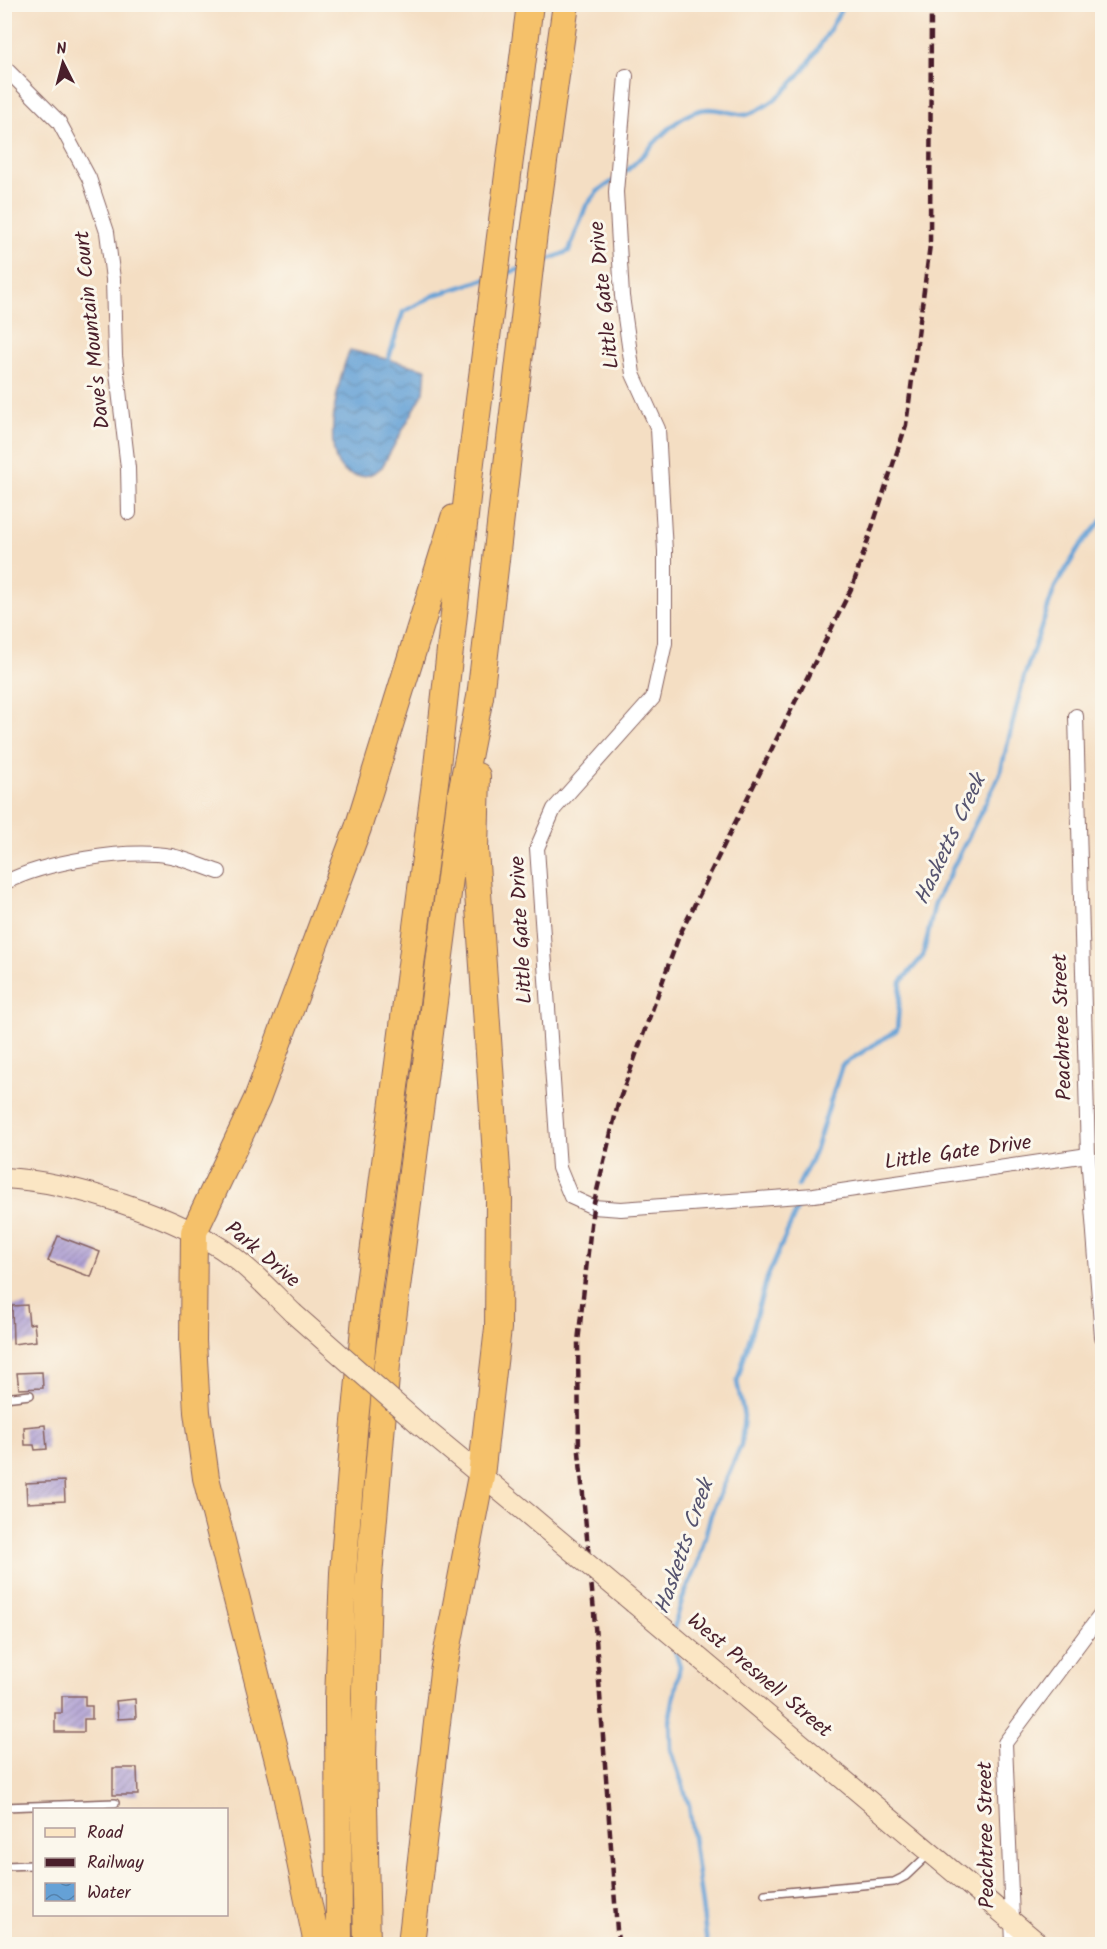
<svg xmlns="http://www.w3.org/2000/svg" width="1107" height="1949" font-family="Kalam,sans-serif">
<defs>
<pattern id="water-waves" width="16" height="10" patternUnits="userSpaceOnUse" patternTransform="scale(1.5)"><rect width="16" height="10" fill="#65a1d6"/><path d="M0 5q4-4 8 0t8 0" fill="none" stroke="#5583ae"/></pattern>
<pattern id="building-hatch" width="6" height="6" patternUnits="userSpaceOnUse" patternTransform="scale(1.5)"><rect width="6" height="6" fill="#b0a1d4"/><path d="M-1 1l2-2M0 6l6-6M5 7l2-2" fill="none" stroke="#9183ac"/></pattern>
</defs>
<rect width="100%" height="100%" fill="#fbf7ec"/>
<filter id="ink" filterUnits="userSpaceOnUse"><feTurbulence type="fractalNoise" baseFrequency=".0167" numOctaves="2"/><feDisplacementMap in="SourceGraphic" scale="12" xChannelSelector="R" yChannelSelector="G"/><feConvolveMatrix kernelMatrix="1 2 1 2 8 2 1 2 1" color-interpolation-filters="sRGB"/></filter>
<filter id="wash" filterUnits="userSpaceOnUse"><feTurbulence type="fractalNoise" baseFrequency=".008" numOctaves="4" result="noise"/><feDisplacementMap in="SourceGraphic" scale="24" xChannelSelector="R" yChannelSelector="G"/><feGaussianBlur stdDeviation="1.35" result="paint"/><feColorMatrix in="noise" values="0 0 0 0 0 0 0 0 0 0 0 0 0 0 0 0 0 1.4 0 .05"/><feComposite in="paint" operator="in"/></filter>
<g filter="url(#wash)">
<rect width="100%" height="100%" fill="#f4dec3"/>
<path fill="url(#water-waves)" stroke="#586080" stroke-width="1.5" d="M350,350l76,19 -2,23 -42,75c-9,8 -19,11 -30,8 -36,-8 -13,-102 -2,-125z"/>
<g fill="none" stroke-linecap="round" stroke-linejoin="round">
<g stroke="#65a1d6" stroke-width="4.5">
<path d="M620,176c28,-20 54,-66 88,-67 14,0 25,5 38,6 44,-13 77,-72 98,-111"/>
<path d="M540,263l29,-12 17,-45 12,-15 15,-10"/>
<path d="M503,274l18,-5"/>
<path d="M387,364l16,-52 32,-17 51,-16"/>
<path d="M798,1186l16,-32 28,-89 55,-35 4,-48 22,-26 12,-53 65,-129 24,-97 31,-90 26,-42 21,-25"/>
<path d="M673,1631l9,-31 16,-37 13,-49 30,-69 3,-29 -7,-34 30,-104 32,-73"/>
<path d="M673,1645l7,21 -10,50 1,33 18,56 18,139"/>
</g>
</g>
<g id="blocks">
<g fill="url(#building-hatch)">
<path d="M58,1236l42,16 -9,25 -43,-16z"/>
<path d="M27,1305l2,19 5,-1 2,18 -23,3 -1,-38z"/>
<path d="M42,1372l1,16 -24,1 -2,-16z"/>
<path d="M45,1425l2,24 -12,1 -1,-5h-9l-1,-18z"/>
<path d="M64,1481l1,20 -38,2 -1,-20z"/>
<path d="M62,1696h23v10h7v13h-8v13h-29v-19h7z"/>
<path d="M135,1699l1,19 -18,1 -2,-18z"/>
<path d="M113,1768h24l1,27h-25z"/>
</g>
</g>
</g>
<g filter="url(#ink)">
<use href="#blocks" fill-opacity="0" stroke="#866260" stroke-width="1.5"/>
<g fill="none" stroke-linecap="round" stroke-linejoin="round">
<defs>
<g id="lane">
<path d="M4,1398l26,-3"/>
<path d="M4,1807l111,-4"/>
<path d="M4,1866l30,-1"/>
<path d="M765,1894l129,-12 12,-6 23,-22"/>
</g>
<g id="street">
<path d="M4,67l55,55 30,56 18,54 6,47 2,77 13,112 1,45"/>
<path d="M626,76l-10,116 6,104 11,78 25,55 7,122v92l-12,55 -99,111 -17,39 22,320 12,29 22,10 28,2 193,-14 274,-40"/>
<path d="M1076,716l12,439 14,182"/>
<path d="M4,883c41,-21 122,-35 167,-27 16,3 32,11 48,16"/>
<path d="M1013,1944l-8,-201 97,-130"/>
</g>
<g id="secondary">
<path d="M4,1178c66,3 176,39 228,78 22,16 41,38 61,57"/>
<path d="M419,1424l110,91"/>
<path d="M634,1603l405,341"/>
</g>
<g id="highway">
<path d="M317,1944l-34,-164 -77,-302 -9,-66 -4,-71 1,-109 63,-133 101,-271 96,-310"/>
<path d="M339,1944l-1,-245 5,-126 11,-141 12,-125 70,-532 35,-313 59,-458"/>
<path d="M367,1944l-4,-187 5,-169 19,-223 74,-572 19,-96 54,-464 32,-229"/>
<path d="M411,1944l32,-272 38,-196 17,-148 1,-129 -24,-350 2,-73"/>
</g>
</defs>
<use href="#lane" stroke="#866260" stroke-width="10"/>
<use href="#street" stroke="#866260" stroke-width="16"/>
<use href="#secondary" stroke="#866260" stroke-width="22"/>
<use href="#highway" stroke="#866260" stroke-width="28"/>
<use href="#lane" stroke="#fff" stroke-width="7"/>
<use href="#street" stroke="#fff" stroke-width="14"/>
<use href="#secondary" stroke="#fbe6c4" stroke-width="20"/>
<use href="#highway" stroke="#f5c16b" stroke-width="26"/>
<path stroke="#4a1f2b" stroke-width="4.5" stroke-dasharray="9 4.5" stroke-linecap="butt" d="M618,1944l-24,-332 -15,-160 -1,-110 15,-135 25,-103 61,-168 174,-351 53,-160 24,-180 1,-241"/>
<defs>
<g id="secondary-bridge">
<path d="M293,1313l126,111"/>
<path d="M529,1515l105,88"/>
</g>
</defs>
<use href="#secondary-bridge" stroke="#866260" stroke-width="22" stroke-linecap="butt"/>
<use href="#secondary-bridge" stroke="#fbe6c4" stroke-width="20"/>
</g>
</g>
<g text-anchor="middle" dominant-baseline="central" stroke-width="6" stroke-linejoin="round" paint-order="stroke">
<g font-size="21" fill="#4a1f2b" stroke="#fbf7ec">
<text transform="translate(605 295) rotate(-96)">Little Gate Drive</text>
<text transform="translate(93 330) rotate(-96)">Dave's Mountain Court</text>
<text transform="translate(522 930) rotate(-93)">Little Gate Drive</text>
<text transform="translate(1063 1027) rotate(-92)">Peachtree Street</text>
<text transform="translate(958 1153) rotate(-8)">Little Gate Drive</text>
<text transform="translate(262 1255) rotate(40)">Park Drive</text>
<text transform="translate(759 1676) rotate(40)">West Presnell Street</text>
<text transform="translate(987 1835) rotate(-91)">Peachtree Street</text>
</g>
<g font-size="22" font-style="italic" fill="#55536f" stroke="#fbf7ec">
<text transform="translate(951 840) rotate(-65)">Hasketts Creek</text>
<text transform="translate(685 1547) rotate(-71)">Hasketts Creek</text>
</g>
</g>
<rect width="1107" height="1949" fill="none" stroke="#fbf7ec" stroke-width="24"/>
<rect x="33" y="1808" width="195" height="108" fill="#fbf7ec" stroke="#b4a19f" stroke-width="1.5"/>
<rect x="45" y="1828" width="30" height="9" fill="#fbe6c4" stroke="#b4a19f" stroke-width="1.5"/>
<text x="87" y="1838" font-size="18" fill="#4a1f2b">Road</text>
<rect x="45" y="1858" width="30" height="9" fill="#4a1f2b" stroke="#b4a19f" stroke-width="1.5"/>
<text x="87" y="1868" font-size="18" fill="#4a1f2b">Railway</text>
<rect x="45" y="1883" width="30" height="18" fill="url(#water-waves)" stroke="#b4a19f" stroke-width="1.5"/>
<text x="87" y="1898" font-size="18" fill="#4a1f2b">Water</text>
<g transform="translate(63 63) rotate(354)" stroke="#fbf7ec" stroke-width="4.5" paint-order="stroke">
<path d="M0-4.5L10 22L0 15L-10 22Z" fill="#4a1f2b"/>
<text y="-9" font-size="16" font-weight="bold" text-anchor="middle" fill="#4a1f2b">N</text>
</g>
</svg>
